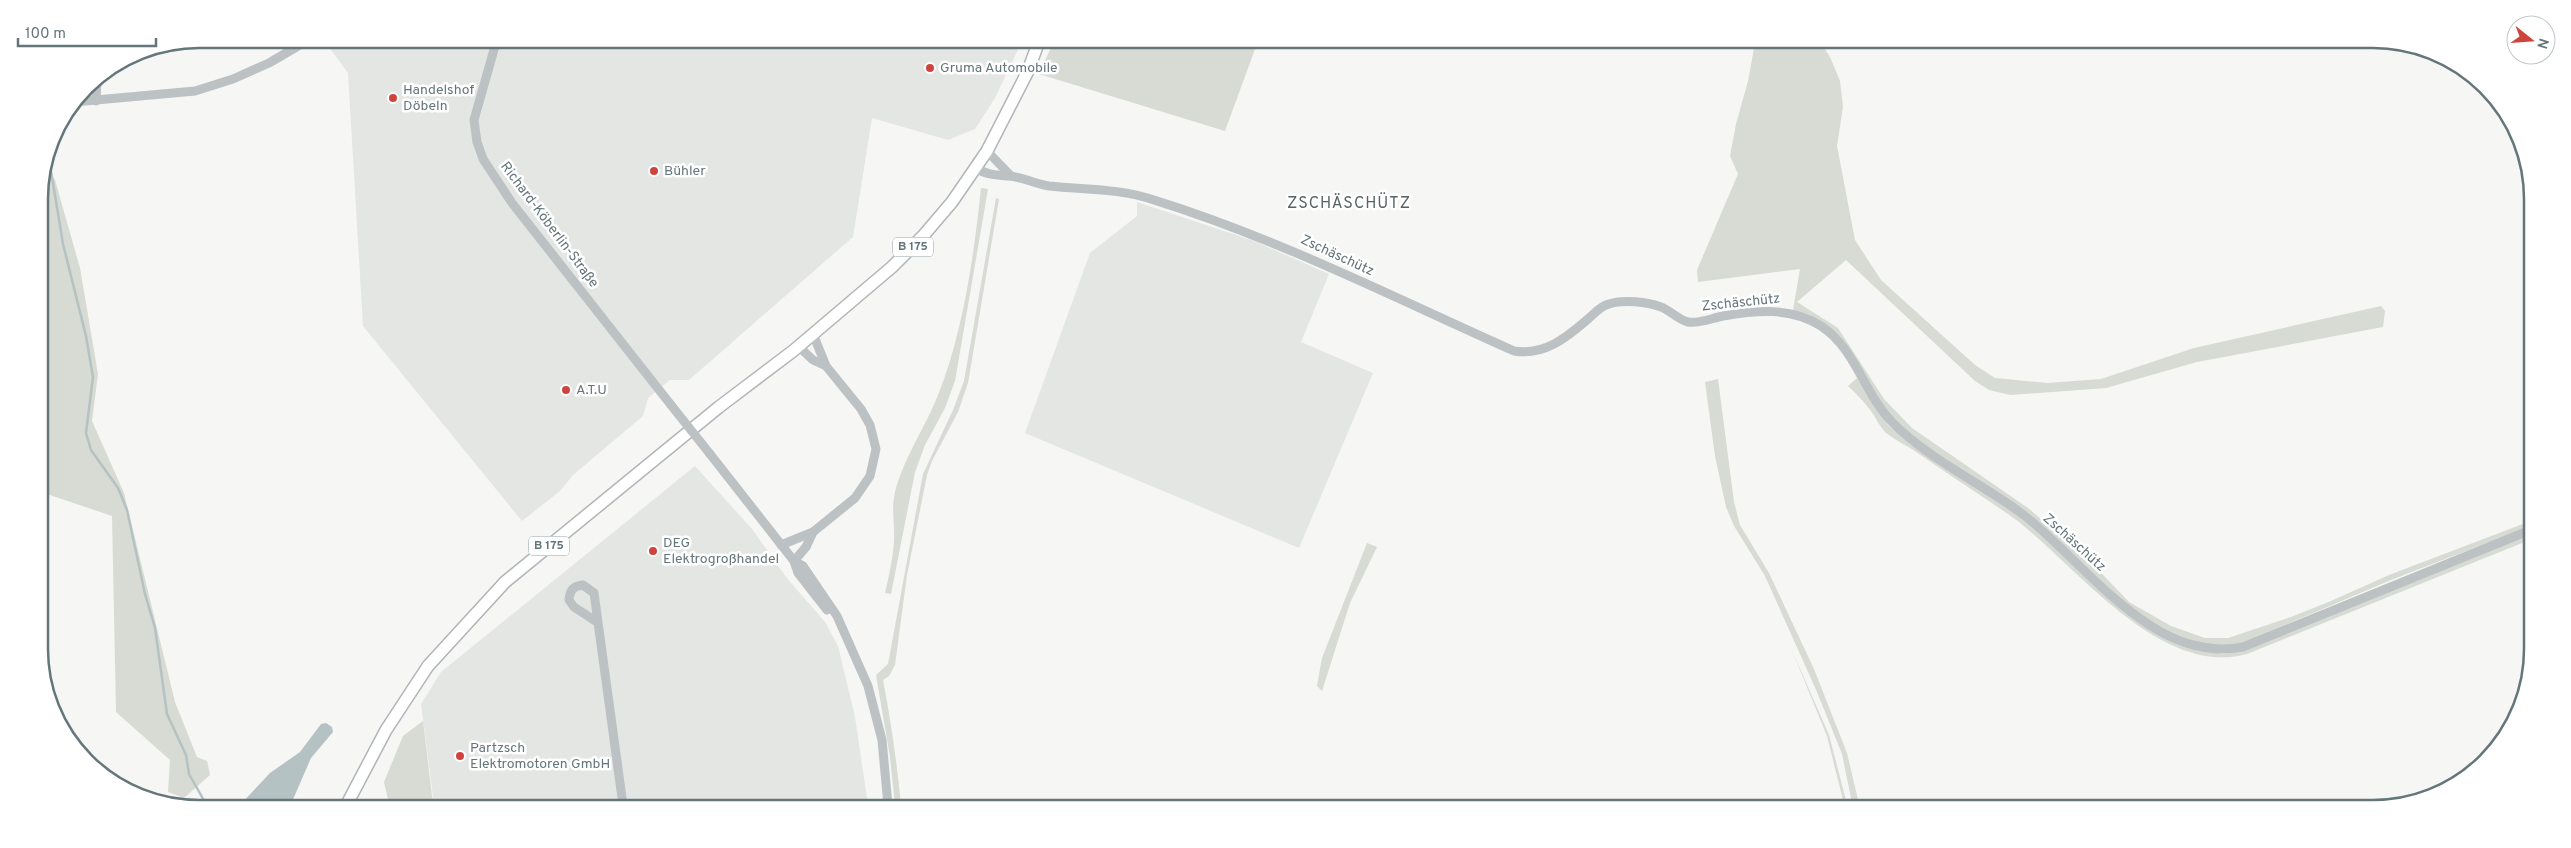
<svg xmlns="http://www.w3.org/2000/svg" width="2571" height="848" font-family="Overpass,sans-serif">
<rect width="100%" height="100%" fill="#f6f6f4"/>
<g fill="#e4e6e4">
<path d="M323,39l699,2 -27,57 -20,31 -27,11 -76,-22 -19,119 -164,143h-19l-22,18 -5,18 -70,59 -13,16 -38,30 -159,-195 -15,-253z"/>
<path d="M1137,202l117,39 75,33 -28,68 72,31 -74,175 -274,-115 65,-180 47,-37z"/>
<path d="M695,466l57,63 34,48 39,45 13,24 17,71 13,88 -434,-1 -13,-100 20,-32z"/>
</g>
<g fill="#d7dbd3">
<path d="M1054,41h204l-33,90 -186,-57z"/>
<path d="M1755,43h66l9,14 10,24 3,26 -6,39 18,94 26,40 94,85 20,13 52,5 54,-4 93,-31 187,-42 4,5 -2,16 -186,35 -91,26 -96,7 -21,-5 -14,-9 -129,-121 -49,42 41,26 46,71 28,29 116,80 58,49 43,45 42,24 34,12h23l63,-21 40,-16 58,-26 139,-53v5l-137,53 -149,63 -13,3 -28,-2 -32,-13 -29,-16 -59,-51 -171,-130 -17,-16 -12,-16 -28,-46 -60,-46 7,-41 -102,13 -1,-12 41,-96 -8,-18 6,-32 12,-43z"/>
<path d="M44,167l11,13 25,88 18,106 -6,47 32,72 51,209 22,55 10,4 3,14 -26,23 -16,-6 2,-32 -54,-48 -4,-196 -71,-24 -2,-304z"/>
<path d="M981,188l7,1 -33,192 -10,27 -20,37 -10,27 -24,122 -6,-1c4,-17 8,-35 9,-52 1,-17 -3,-32 1,-49 9,-35 30,-64 43,-97 25,-62 36,-140 43,-207z"/>
<path d="M996,198l3,1 -31,184 -10,29 -26,49 -5,14 -20,100 -12,90 -6,11 -6,4c8,42 14,83 18,125h-6l-5,-48 -14,-82 12,-11 35,-190 30,-64 11,-29z"/>
<path d="M1857,378l31,47 19,15 114,78 117,104 28,15 34,12 23,5 21,-4 283,-115v6l-280,113c-87,24 -170,-88 -232,-135 -34,-24 -69,-46 -103,-70 -9,-5 -18,-10 -26,-16 -6,-6 -10,-15 -15,-22 -7,-9 -14,-17 -23,-25z"/>
<path d="M1718,379l16,123 6,23 29,48 45,96 33,84 13,55h-7l-11,-54 -25,-62 -52,-116 -31,-50 -8,-19 -11,-51 -10,-74z"/>
<path d="M1367,543l10,4 -27,56 -28,88 -5,-5 5,-28z"/>
<path d="M1791,648l38,87 19,73h-3l-18,-72z"/>
<path d="M423,721l10,83h-44l-5,-22 19,-46z"/>
</g>
<path fill="#b5c2c4" d="M326,723l6,4 1,5 -22,26 -20,46h-50l29,-31 30,-21 21,-28z"/>
<g fill="none" stroke-linecap="round" stroke-linejoin="round">
<path stroke="#b5c2c4" stroke-width="2.5" d="M53,134l-3,31 13,79 23,92 7,41 -7,56 5,17 27,38 9,22 18,84 10,34 12,86 19,41 3,19 17,30"/>
<defs>
<path id="major" d="M347,804l39,-74 42,-64 77,-84 214,-175 74,-56 99,-84 31,-31 29,-34 35,-51 41,-80 11,-30"/>
</defs>
<use href="#major" stroke="#b0b5b7" stroke-width="14"/>
<g stroke="#bcc1c3" stroke-width="9">
<path d="M497,39l-23,81 3,22 6,17 29,44 159,202"/>
<path d="M96,101l1,-23"/>
<path d="M74,102l121,-11 38,-12 36,-16 41,-24"/>
<path d="M987,151l23,24"/>
<path d="M976,168c10,7 22,7 33,8 13,1 27,8 40,10 37,4 69,2 105,14 125,39 241,98 360,151 30,5 52,-13 74,-32 6,-5 12,-13 21,-15 13,-5 39,-2 52,3 9,3 17,13 27,15 11,2 24,-4 35,-6 34,-6 68,-9 98,10 34,22 43,67 70,95 37,38 88,61 130,92 64,48 131,152 222,134l285,-116"/>
<path d="M813,334l13,32"/>
<path d="M710,454l84,107 4,12 29,37"/>
<path d="M781,545l32,-13 42,-34 15,-22 6,-27 -6,-24 -9,-16 -35,-43 -13,-6 -15,-14"/>
<path d="M794,561l9,5 34,50 31,70 14,54 6,65"/>
<path d="M794,561l12,-14 7,-15"/>
<path d="M597,622l-23,-15 -5,-7c1,-10 4,-14 14,-15l11,8 29,212"/>
</g>
<use href="#major" stroke="#fff" stroke-width="11"/>
<path stroke="#bcc1c3" stroke-width="9" d="M671,405l39,49"/>
</g>
<g fill="#ce443c" stroke="#fff" stroke-width="2">
<circle cx="930" cy="68" r="5"/>
<circle cx="393" cy="98" r="5"/>
<circle cx="654" cy="171" r="5"/>
<circle cx="566" cy="390" r="5"/>
<circle cx="653" cy="551" r="5"/>
<circle cx="460" cy="756" r="5"/>
</g>
<g text-anchor="middle" dominant-baseline="central" stroke-width="5" stroke-linejoin="round" paint-order="stroke">
<g fill="#fff" stroke="#939fa3" stroke-width="1">
<rect x="893" y="237.5" width="40" height="19" rx="4"/>
<rect x="529" y="536.5" width="40" height="19" rx="4"/>
</g>
<g font-size="12" font-weight="bold" fill="#65767b">
<text x="913" y="247">B 175</text>
<text x="549" y="546">B 175</text>
</g>
<g font-size="14" fill="#65767b" stroke="#fff" text-anchor="start">
<text x="940" y="68">Gruma Automobile</text>
<text x="403" y="90">Handelshof<tspan x="403" dy="16">Döbeln</tspan></text>
<text x="664" y="171">Bühler</text>
<text x="576" y="390">A.T.U</text>
<text x="663" y="543">DEG<tspan x="663" dy="16">Elektrogroßhandel</tspan></text>
<text x="470" y="748">Partzsch<tspan x="470" dy="16">Elektromotoren GmbH</tspan></text>
</g>
<g font-size="14" fill="#65767b" stroke="#fff">
<text transform="translate(549 225) rotate(53)">Richard-Köberlin-Straße</text>
<text transform="translate(1337 256) rotate(25)">Zschäschütz</text>
<text transform="translate(1741 303) rotate(-6)">Zschäschütz</text>
<text transform="translate(2074 543) rotate(42)">Zschäschütz</text>
</g>
<g font-size="16" letter-spacing="1" fill="#566367" stroke="#fff">
<text x="1349" y="204">ZSCHÄSCHÜTZ</text>
</g>
</g>
<path d="M0 0H2571V848H0ZM199 48H2373A151 151 0 0 1 2524 199V649A151 151 0 0 1 2373 800H199A151 151 0 0 1 48 649V199A151 151 0 0 1 199 48Z" fill="#fff" fill-rule="evenodd"/>
<path fill="none" stroke="#65767b" stroke-width="2.5" d="M199 48H2373A151 151 0 0 1 2524 199V649A151 151 0 0 1 2373 800H199A151 151 0 0 1 48 649V199A151 151 0 0 1 199 48Z"/>
<g transform="translate(2531 40) rotate(107)"><circle r="24" fill="#ffffff" stroke="#c1c8ca"/>
<path d="M0-4L9 19L0 12L-9 19Z" fill="#ce443c"/>
<text y="-8" font-size="14" font-weight="bold" text-anchor="middle" fill="#65767b">N</text>
</g>
<path d="M18 38v8h138v-8" fill="none" stroke="#65767b" stroke-width="2.5"/>
<text x="25" y="38" font-size="15" fill="#65767b" stroke="#ffffff" stroke-width="4" paint-order="stroke">100 m</text>
</svg>
